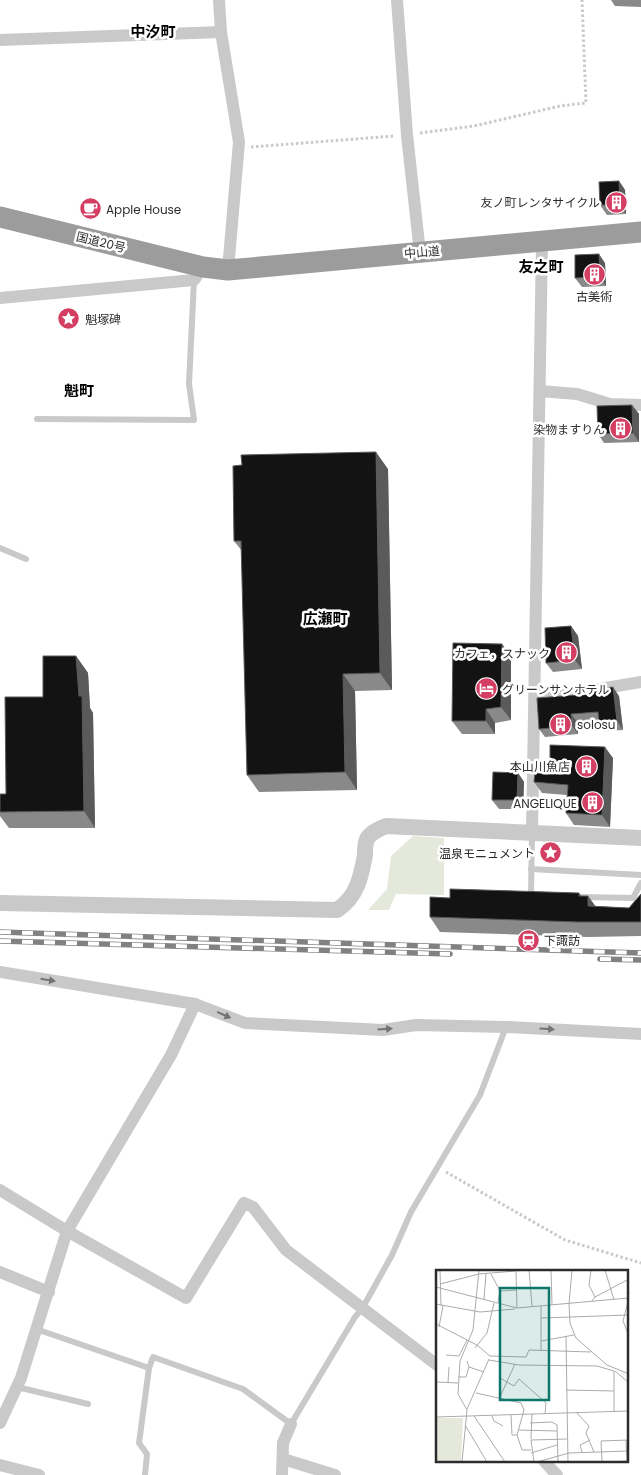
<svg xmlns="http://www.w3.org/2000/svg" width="641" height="1475" font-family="Poppins,'Noto Sans JP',sans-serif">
<rect width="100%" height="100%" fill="#fff"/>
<path fill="#e5e9db" d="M413,836l31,2v57l-48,-1 -7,16h-21l19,-21 4,-33z"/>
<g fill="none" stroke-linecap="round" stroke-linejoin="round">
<g stroke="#c9c9c9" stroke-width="3" stroke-dasharray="2.5 2.5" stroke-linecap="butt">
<path d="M420,133l54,-7 86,-20 26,-3 -4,-103"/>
<path d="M251,147l143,-11"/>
<path d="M446,1172l119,68 76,23"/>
</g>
<g stroke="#c9c9c9" stroke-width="6">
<path d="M37,419l157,1 -5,-36 5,-104"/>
<path d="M0,548l26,11"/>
<path d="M532,833l-1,62 3,1"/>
<path d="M531,869l110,6"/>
<path d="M581,897l52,1 8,-15"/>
<path d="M36,1329l113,39 4,-11 90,32 48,35 64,-107 7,-8 30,-54 19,-43 69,-117 26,-68"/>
<path d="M17,1387l71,17"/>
<path d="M145,1475l2,-21 -8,-11 10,-75"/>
</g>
<g stroke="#c9c9c9" stroke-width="12">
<path d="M219,0l2,32 18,110 -11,128"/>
<path d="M397,0l10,135 13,118"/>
<path d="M0,40l221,-8"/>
<path d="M0,298l194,-18 9,-13"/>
<path d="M540,391l37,3 33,10 31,1"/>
<path d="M541,699l100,-17"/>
<path d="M532,832l10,-589"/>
<path d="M0,972l195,32 50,19 138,7 33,-5 90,2 135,7"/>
<path d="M0,1190l67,41 119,67 58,-95 9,4 33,43 151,115"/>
<path d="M0,1272l49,20"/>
<path d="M0,1423l21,-45 46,-147 104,-176 24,-51"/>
<path d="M283,1459l52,16"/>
<path d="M544,1461l13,14"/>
<path d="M0,1465l39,10"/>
<path d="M282,1475l1,-32 8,-19"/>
</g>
<path stroke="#c9c9c9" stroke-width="16" d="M0,903l337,7c20,-13 24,-33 28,-55 0,-5 0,-12 2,-16 4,-7 12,-10 19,-13l255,12"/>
<path stroke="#9c9c9c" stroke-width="21" d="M0,217l203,50 25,3 413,-38"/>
<defs>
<g id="rail">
<path d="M0,932l641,21"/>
<path d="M0,941l450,13"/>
<path d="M600,959l41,1"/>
</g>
</defs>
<use href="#rail" stroke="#818181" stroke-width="5.5"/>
<use href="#rail" stroke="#fff" stroke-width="4" stroke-dasharray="11" stroke-linecap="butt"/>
</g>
<g fill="#898989">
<path d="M611,0h30v7l-26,-1z"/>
<path d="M619,181l6,9 1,24 -19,1 -7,-10z"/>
<path d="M605,263l1,23 -24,1 -7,-9z"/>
<path d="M632,405l7,9v28l-35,1 -6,-9z"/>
<path d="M388,469l4,221 -37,1 2,99 -98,2 -12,-17 -5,-224 -8,-10z"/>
<path d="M571,626l7,10 4,33 -29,3 -7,-9z"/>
<path d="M502,644l9,13v63l-16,3v11h-33l-10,-13z"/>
<path d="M76,656l12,17 2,35 3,5 2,115h-86l-9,-12v-22h6z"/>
<path d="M619,696l4,34 -18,1 -6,-8v-2l-22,1 1,12 -33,3 -6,-8 -2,-31z"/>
<path d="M613,758l-3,69 -36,-2 -8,-12 1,-18 -25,-2 -8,-11 16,-20z"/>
<path d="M518,773l6,9 -1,27h-24l-7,-9z"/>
<path d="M579,893l2,3h7l7,10 34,2 12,-14v42l-53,1 -148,-5 -10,-15 20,-19z"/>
</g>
<g fill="#5a5a5a">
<path d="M619,181l6,9 1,24 -6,-9z"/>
<path d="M599,254l6,9 1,23 -6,-9z"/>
<path d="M632,405l7,9v28l-6,-9z"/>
<path d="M376,452l12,17 4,221 -12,-17z"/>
<path d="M571,626l7,10 4,33 -7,-9z"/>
<path d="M502,644l9,13v63l-10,-13z"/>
<path d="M76,656l12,17 2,35 3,5 2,115 -11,-17z"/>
<path d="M343,674l12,17 2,99 -12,-18z"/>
<path d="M613,687l6,9 4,34 -6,-9z"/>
<path d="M486,709l9,14v11l-9,-13z"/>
<path d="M571,714l6,8 1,12 -6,-8z"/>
<path d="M605,747l8,11 -3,69 -8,-12z"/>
<path d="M518,773l6,9 -1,27 -6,-9z"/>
<path d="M579,893l9,13v-10l11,15 -1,10 -19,-25z"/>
</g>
<g fill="#131313" stroke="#5a5a5a">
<path d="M619,181l1,24h-20l-1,-23z"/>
<path d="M599,254l1,23 -25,1v-23z"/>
<path d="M632,405l1,28 -35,1 -1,-28z"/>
<path d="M376,452l4,221 -37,1 2,98 -98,3 -6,-234h-7l-1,-75 9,-1 -1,-10z"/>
<path d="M571,626l4,34 -29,3 -1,-35z"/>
<path d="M453,643l49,1 -1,63 -15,2v12h-34z"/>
<path d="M43,656h33l3,40h3l2,115 -84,1v-18h6l-1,-97h38z"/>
<path d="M613,687l4,34 -18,2 -1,-11 -27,2 1,12 -33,3 -2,-31 39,-3v-3z"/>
<path d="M550,745l55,2 -3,68 -36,-2 2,-28 -34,-3 2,-21 14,1z"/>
<path d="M493,772l25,1 -1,27h-25z"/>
<path d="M450,889l129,4v3h9v10l41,2 12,-14v28h-63l-148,-5v-20l20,1z"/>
</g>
<defs><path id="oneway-solid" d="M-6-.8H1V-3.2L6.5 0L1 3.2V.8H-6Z" transform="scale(1.25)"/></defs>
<g fill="#737373">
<use href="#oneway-solid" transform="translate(48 980) rotate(9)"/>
<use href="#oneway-solid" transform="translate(224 1015) rotate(24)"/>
<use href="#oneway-solid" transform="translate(385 1029) rotate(-4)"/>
<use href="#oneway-solid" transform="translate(547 1029) rotate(3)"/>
</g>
<defs>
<symbol id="building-disc" viewBox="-11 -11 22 22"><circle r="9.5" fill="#d33e62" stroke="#fff"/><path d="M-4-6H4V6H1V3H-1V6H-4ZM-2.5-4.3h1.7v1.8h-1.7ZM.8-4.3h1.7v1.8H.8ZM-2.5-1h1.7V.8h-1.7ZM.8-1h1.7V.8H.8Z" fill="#fff"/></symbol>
<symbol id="cafe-disc" viewBox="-11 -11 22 22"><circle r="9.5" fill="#d33e62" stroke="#fff"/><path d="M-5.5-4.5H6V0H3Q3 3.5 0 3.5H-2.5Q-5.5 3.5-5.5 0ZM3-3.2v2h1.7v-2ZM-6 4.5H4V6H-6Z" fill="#fff"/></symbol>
<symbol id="sight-disc" viewBox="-11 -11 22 22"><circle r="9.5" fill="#d33e62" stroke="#fff"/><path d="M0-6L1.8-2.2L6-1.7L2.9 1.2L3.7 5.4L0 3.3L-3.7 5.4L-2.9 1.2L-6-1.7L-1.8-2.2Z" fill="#fff"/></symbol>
<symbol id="hotel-disc" viewBox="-11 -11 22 22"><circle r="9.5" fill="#d33e62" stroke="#fff"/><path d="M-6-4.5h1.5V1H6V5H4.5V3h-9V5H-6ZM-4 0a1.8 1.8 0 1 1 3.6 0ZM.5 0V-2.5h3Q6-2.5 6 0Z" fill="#fff"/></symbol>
<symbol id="station-disc" viewBox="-11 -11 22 22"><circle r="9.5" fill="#d33e62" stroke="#fff"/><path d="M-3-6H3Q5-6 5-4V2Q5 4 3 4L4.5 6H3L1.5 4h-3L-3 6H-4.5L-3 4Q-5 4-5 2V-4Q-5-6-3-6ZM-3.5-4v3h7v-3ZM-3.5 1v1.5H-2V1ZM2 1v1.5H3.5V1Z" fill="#fff"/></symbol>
</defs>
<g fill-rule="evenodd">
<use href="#building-disc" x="604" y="190" width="25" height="25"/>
<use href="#cafe-disc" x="78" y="196" width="25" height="25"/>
<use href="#building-disc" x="582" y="262" width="25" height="25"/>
<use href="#sight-disc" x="56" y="306" width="25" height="25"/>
<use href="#building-disc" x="608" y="416" width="25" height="25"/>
<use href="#building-disc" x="554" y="640" width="25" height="25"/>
<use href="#hotel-disc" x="474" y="676" width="25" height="25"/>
<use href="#building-disc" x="548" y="712" width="25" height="25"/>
<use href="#building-disc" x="574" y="754" width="25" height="25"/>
<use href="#building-disc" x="580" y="790" width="25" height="25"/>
<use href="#sight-disc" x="538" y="840" width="25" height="25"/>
<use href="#station-disc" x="516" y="928" width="25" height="25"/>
</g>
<g text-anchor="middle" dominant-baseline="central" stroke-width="5" stroke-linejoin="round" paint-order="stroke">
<g font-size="12" fill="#2c2c2c" stroke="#fff" text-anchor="end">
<text x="600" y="202">友ノ町レンタサイクル</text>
<text x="106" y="209" text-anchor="start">Apple House</text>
<text x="594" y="296" text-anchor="middle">古美術</text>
<text x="85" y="319" text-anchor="start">魁塚碑</text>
<text x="605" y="429">染物ますりん</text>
<text x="550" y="653">カフェ，スナック</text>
<text x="502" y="689" text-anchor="start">グリーンサンホテル</text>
<text x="577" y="724" text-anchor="start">solosu</text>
<text x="570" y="766">本山川魚店</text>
<text x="577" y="803">ANGELIQUE</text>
<text x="535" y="853">温泉モニュメント</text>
<text x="544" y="940" text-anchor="start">下諏訪</text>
</g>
<g font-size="12" fill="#2c2c2c" stroke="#fff">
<text transform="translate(101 242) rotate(14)">国道20号</text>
<text transform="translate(422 252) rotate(-5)">中山道</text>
</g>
<g font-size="15" font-weight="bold" fill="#000" stroke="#fff">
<text x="153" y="31">中汐町</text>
<text x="541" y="266">友之町</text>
<text x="79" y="390">魁町</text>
<text x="325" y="618">広瀬町</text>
</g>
</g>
<g transform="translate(436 1270)">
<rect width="192" height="192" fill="#fff"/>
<path d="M0,148h27l-2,44h-25z" fill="#e5e9db"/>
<path fill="none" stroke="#ababab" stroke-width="1" d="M4,0l1,36M93,0l3,36M115,0l1,35M155,0l-2,15 6,12M169,0l9,30M80,2l1,36M55,4l9,17 -2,11M4,14l39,-10 49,-4M0,17l81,21 111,-10 1,-6M64,21l17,-1M193,28l-6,23 6,15M48,29l2,-25M156,31l3,-4 34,-18M0,34l44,8 35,-3M133,34l3,-34M133,34l1,19 6,15 31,27 22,9M105,48l88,-3M0,54l41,21 13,11 36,1 3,-7 62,2M3,57l4,-21M130,67l2,125M105,71l33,-6M39,78l12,-15 7,-30M105,81v-45M10,85l13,1 8,-16M53,90l30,5 78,1 17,5v40M31,91l2,6 15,5M179,101l14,12M22,107h8l3,-10M64,108l14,8 5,-7 27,24 -1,11M0,112l22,1M12,113l1,-16M130,120l48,1M40,123l45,10 3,7 -7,25 5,15h9M63,129l16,-35M31,139l22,-50M140,142l13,14 -3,7 8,19M75,145l1,20h5M38,146l31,46M56,146l2,5 9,5M0,147l193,-6M94,153l22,-1 5,3 1,37M29,155l22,37M82,160l39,1M95,169l1,-25M190,170l1,21M146,182l-2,-7 10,-5M95,183l26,-8M26,192l5,-52 -9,-16 2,-33 13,-31 6,-60M98,192l-3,-22 36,-1M101,192l32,-9 60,-2M166,192l-1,-21 28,-1M166,192l27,-1"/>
<path fill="#0f766e" fill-opacity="0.15" stroke="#0f766e" stroke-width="2.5" d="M64,18h49v112h-49z"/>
<rect width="192" height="192" fill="none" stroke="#2c2c2c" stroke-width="2.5"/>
</g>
</svg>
